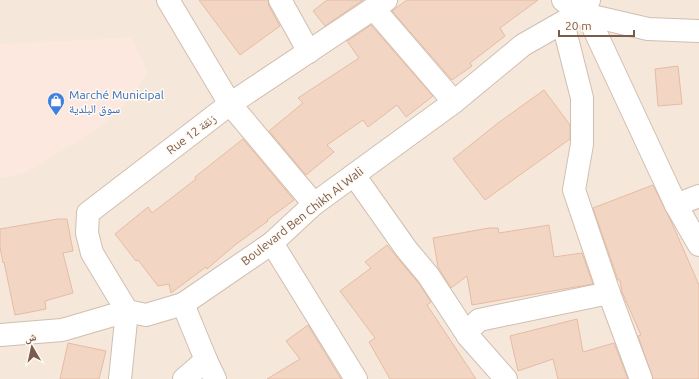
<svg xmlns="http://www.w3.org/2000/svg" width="699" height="379" font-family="Ubuntu,'Noto Naskh Arabic',sans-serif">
<rect width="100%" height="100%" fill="#fdf6ec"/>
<rect fill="#f5e8da" x="0" y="0" width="699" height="379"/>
<path fill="#fde8e0" d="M131,38l17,34 -21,30 -29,27 -74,44 -24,5v-134z"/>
<g fill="#f3d5c3" stroke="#e6bba3">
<path d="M199,0h69l1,6 11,20 -40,29z"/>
<path d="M327,0h36l-38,26 -12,-15z"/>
<path d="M407,0h131l-38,28 5,8 -35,27 2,3 -20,14 -60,-69z"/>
<path d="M371,25l62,71 -27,21 -9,-12 -29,22 -5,-7 -36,25 7,7 -28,23 -37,-44 34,-28 -5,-5 61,-40 -12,-17z"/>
<path d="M678,66l4,38 -24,2 -3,-37z"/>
<path d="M544,90l26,35v14l-85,61 -32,-41 45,-36z"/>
<path d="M243,139l51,61 -27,20 1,1 -33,24 -28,24 -1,-2 -35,26 -2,-9 -11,2 -20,-26 -2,1 -21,-27 33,-27 4,6 44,-34 -1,-2z"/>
<path d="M653,185l18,36 28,64v94h-46l-15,-43 3,-1 -19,-43 -2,-12h-2l-25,-72z"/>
<path d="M58,219h9l6,32 -10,2 10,40 -28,8 1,8 -31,6 -11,-53 -1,1 -3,-16v-18z"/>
<path d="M549,225l5,32 28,-4 11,31 -121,21 -5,-29 -16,12 -13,-21 -5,-29 56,-10h9l1,5z"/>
<path d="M387,245l33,40 11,17 -4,3 49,74h-86l-21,-37 6,-4 -35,-47 31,-23 -6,-6z"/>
<path d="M577,319l6,33 31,-9 14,36h-70l-5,-20 -35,12 -8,-35z"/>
<path d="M308,325l33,54h-74l33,-20 -14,-18z"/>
<path d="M68,343l38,8 -7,28h-39z"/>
</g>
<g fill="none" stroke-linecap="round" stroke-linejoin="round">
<defs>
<g id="minor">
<path d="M168,0l62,104 84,100"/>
<path d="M280,0l29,52"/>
<path d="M563,0l16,13 69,16 51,2"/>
<path d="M374,9l80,93"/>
<path d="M587,14l89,191 23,40"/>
<path d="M563,23l19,75v46l-8,46 35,103 32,86"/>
<path d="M354,175l53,75 21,25 40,61"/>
<path d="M676,205l23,-9"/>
<path d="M272,243l84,136"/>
<path d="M183,304l23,56 9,19"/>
<path d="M0,335l62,-5 65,-19 19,4 37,-11 89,-61 42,-39 140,-102 69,-57 56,-32 10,-13"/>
<path d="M120,379l7,-68 -35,-58 -5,-20 1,-20 142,-109 156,-104"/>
<path d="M184,379l22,-19"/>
<path d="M506,379l-38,-43 3,-8 8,-8 130,-27"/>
</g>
</defs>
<use href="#minor" stroke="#d1beb0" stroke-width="24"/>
<use href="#minor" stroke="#fff" stroke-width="22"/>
</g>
<defs>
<symbol id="shop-pin" viewBox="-11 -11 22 30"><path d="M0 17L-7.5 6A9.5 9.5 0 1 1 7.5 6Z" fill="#3f7fe0" stroke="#fffaf3"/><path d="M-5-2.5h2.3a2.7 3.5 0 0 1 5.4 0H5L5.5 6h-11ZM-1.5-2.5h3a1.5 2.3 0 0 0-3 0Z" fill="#fff"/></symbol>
</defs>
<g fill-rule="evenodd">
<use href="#shop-pin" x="46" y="91" width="20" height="27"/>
</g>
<g text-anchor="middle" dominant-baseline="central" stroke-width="3" stroke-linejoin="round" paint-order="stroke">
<g font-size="12" fill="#366cbe" stroke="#fffaf3" text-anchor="start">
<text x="69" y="94">Marché Municipal<tspan x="69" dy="14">سوق البلدية</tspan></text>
</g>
<g font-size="12" fill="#7a5c4d" stroke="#fffaf3">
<text transform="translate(191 134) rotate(-37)">Rue 12 زنقة</text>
<text transform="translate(302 216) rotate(-38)">Boulevard Ben Chikh Al Wali</text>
</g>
</g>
<g transform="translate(32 347) rotate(351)" stroke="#fffaf3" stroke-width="3" paint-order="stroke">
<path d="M0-3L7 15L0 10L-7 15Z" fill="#7a5c4d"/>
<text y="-6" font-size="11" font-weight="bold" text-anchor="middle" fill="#7a5c4d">ش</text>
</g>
<path d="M559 30v6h75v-6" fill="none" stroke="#7a5c4d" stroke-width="2"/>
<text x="565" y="30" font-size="12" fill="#7a5c4d" stroke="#fffaf3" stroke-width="3" paint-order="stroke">20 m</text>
</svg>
